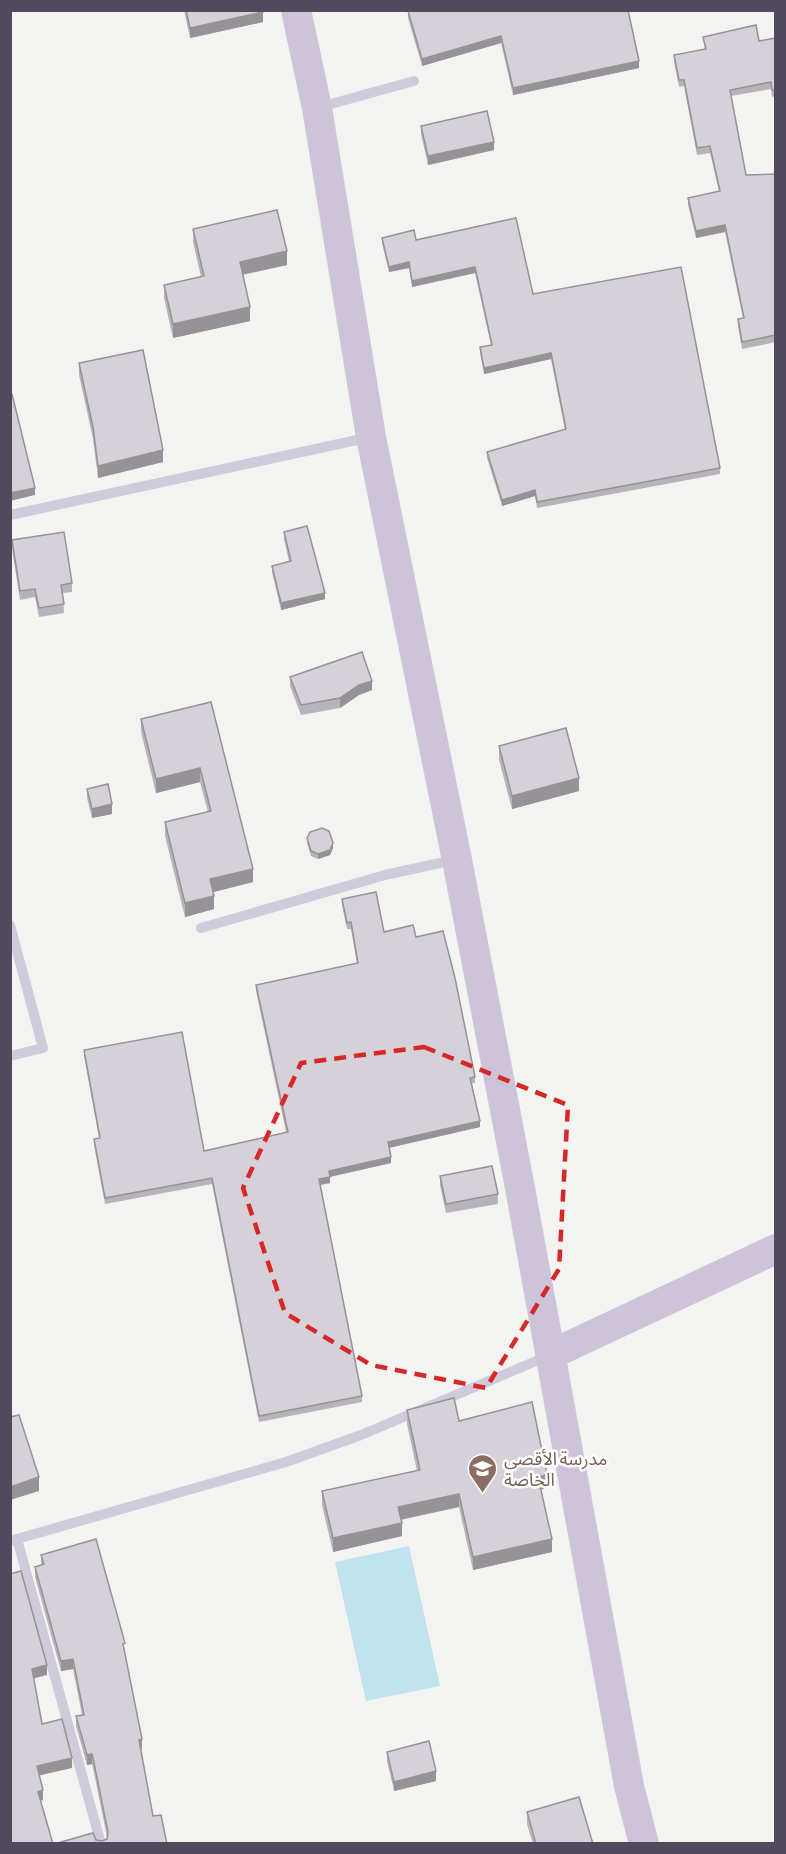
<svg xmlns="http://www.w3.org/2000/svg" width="786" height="1854" font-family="'Asap Condensed','Noto Sans Arabic',sans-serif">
<rect width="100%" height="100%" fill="#f3f3f1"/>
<path fill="#c1e2ef" d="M409,1546l31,140 -74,15 -31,-139z"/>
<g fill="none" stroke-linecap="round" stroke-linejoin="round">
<g stroke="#d0cbda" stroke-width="10">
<path d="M320,107l94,-26"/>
<path d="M10,515l361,-78"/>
<path d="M10,925l33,123 -33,8"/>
<path d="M201,928l184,-53 69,-15"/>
<path d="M17,1539l84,305"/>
<path d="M10,1541l276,-79 75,-27 187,-79"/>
</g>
<g stroke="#cdc4d9" stroke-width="30">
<path d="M296,10l21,98 54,329 86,423 63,328 109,598 15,58"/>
<path d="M550,1355l226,-106"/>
</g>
</g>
<g fill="#b8b3ba">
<path d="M184,10h79v12l-73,16z"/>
<path d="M408,11l231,57 -126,27 -12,-52 -79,23 -14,-48z"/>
<path d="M703,37l56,4 17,-3v58l-4,1 -1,-8 -40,7 15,79 30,-1v168l-34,7 -4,-23v-7l5,-1 -18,-86 -29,6 -8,-33v-7l31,-7 -9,-38 -13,2 -13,-69 -5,1 -5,-25v-7l31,-5z"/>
<path d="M421,126l73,24 -66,15 -7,-31z"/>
<path d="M193,229l94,36 -44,10 7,46 -77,17 -9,-40v-13l37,-8 -8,-35z"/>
<path d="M382,238l34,2 117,54 187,174v6l-183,34 -2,-12 -33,10 -15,-48v-6l78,-22 -14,-71 -67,15 -4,-21v-6l11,-2 -16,-72 -63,14 -3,-19 -20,4 -7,-29z"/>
<path d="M79,363l84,99 -65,16 -5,-39 -14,-64z"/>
<path d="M284,532l41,67 -44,11 -9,-38v-6l17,-5 -5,-22z"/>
<path d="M12,540l60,43v9l-9,1 1,20 -25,4 -4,-20 -15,3 -8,-51z"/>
<path d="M290,677l82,13 -13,5 -19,13 -39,7 -11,-29z"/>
<path d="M211,702l42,180 -40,10 1,17 -29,8 -20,-81v-14l43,-10 -8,-30 -44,11 -15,-61v-13z"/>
<path d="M499,746l80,45 -67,18 -13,-49z"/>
<path d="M87,789l25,25 -20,4 -5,-20z"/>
<path d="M307,838l26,10 -3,7 -12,4 -7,-3 -4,-13z"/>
<path d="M342,899l42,33 32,5 59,140v6h-3l8,44 -91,21 2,15 -61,14v6l-10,2 42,211v6l-103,20 -47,-238 -107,20 -11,-59v-6l5,-1 -15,-82v-6l120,101 82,-19 -30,-141v-6l101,-21 -6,-35h-4l-5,-24z"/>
<path d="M440,1176l58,18v10l-52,9 -6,-28z"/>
<path d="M407,1410l52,11 88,67 -7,2 12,62 -79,18 -14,-63 -58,13 1,16 -69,16 -11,-47v-14l95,-20 -10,-47z"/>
<path d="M41,1555l84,98 17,96 -2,1 13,66 14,28h-113l42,-4 6,1 5,-2v-2l-14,-69 -1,-4 -5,1 -11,-39v-10l6,-1 -9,-46 -12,2 -26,-94v-10l6,-2z"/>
<path d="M387,1752l49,29 -42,10 -7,-30z"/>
<path d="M527,1812l66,32h-60l-6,-20z"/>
</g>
<g fill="#969297">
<path d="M263,12v10l-73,16v-10z"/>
<path d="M501,36v7l-79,23v-7z"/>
<path d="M639,61v7l-126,27v-7z"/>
<path d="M494,142v8l-66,15v-9z"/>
<path d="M725,225v7l-29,6v-7z"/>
<path d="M287,251v14l-47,10v-13z"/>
<path d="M409,262v6l-20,4v-5z"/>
<path d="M475,267v6l-63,14v-6z"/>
<path d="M250,307v14l-77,17v-14z"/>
<path d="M551,353v6l-67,15v-6z"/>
<path d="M163,450v12l-65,16v-12z"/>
<path d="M35,488v7l-25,6v-8z"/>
<path d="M535,490v6l-33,10v-6z"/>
<path d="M325,593v6l-44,11v-7z"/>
<path d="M372,681v9l-13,5 -19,13v-10l19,-13z"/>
<path d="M200,768v14l-44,11v-14z"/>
<path d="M579,778v13l-67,18v-13z"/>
<path d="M112,804v10l-20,4v-9z"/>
<path d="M333,843v5l-3,7 -12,4v-5z"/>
<path d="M253,869v13l-43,11v-14z"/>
<path d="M214,896v13l-29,8v-14z"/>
<path d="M480,1121v6l-92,21v-6z"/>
<path d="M391,1157v6l-62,14v-6z"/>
<path d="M330,1177v6l-11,2v-6z"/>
<path d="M547,1475v13l-9,2v-13z"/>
<path d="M39,1477v14l-29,9v-13z"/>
<path d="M459,1494v13l-61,13v-13z"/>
<path d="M402,1523v13l-69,16v-14z"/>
<path d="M552,1539v13l-79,18v-13z"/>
<path d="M73,1659v10l-12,2v-10z"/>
<path d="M47,1665v10l-15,4v-10z"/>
<path d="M142,1739v10l-3,1v-10z"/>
<path d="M92,1754v10l-5,1v-10z"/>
<path d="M72,1758v10l-35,8v-10z"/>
<path d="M436,1771v10l-42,10v-9z"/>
<path d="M43,1790v10l-5,2v-10z"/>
</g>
<g fill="#d6d0d8" stroke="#969297" stroke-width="1.5">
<path d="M186,10h77v2l-73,16z"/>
<path d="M410,10h218l11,51 -126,27 -12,-52 -79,23 -14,-48z"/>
<path d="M756,25l3,16 17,-3v52h-4l-1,-8 -41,8 16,85 30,-1v161l-34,7 -4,-23 6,-1 -19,-93 -29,6 -8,-33 32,-7 -10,-45 -13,2 -13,-68h-5l-5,-25 32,-6 -3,-12z"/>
<path d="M487,111l7,31 -66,14 -7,-30z"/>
<path d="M277,210l10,41 -47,11 10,45 -77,17 -9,-39 40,-9 -11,-47z"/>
<path d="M516,218l17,76 148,-27 39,201 -183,34 -2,-12 -33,10 -15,-48 79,-23 -15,-76 -67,15 -4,-21 12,-2 -17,-78 -63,14 -3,-19 -20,5 -7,-29 32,-8 2,10z"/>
<path d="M143,350l20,100 -65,16 -5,-39 -14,-64z"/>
<path d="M10,394h2l23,94 -25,5z"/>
<path d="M307,526l18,67 -44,10 -9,-37 19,-5 -7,-29z"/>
<path d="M64,532l8,51 -11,2 3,19 -25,4 -4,-19 -15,2 -8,-51z"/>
<path d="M362,652l10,29 -13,4 -19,13 -39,7 -11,-28z"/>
<path d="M211,702l42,167 -43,10 4,17 -29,7 -20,-81 46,-11 -11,-43 -44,11 -15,-60z"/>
<path d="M566,728l13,50 -67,18 -13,-50z"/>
<path d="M108,784l4,20 -20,5 -5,-20z"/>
<path d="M322,828l7,3 4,12 -3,7 -12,4 -7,-3 -4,-13 3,-6z"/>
<path d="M376,892l8,40 29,-7 3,12 27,-6 12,47 20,99 -5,1 10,43 -92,21 3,15 -62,14 1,6 -11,2 43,217 -103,20 -47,-238 -107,20 -11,-59 6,-1 -16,-88 98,-18 22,119 84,-19 -32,-147 102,-22 -7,-41 -4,1 -5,-24z"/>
<path d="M492,1166l6,28 -52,10 -6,-28z"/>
<path d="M454,1398l5,23 73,-19 15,73 -9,2 14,62 -79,18 -14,-63 -61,13 4,16 -69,15 -11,-47 98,-21 -13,-60z"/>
<path d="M19,1415l20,62 -29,10v-70z"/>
<path d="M96,1539l29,104 -2,1 19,95 -3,1 14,76 8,-1 6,29h-113l39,-11 3,7 6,1 5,-2 1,-7 -15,-74 -1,-4 -5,1 -11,-39 8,-1 -11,-56 -12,2 -26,-94 9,-3 -3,-9z"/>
<path d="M21,1571l26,94 -15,4 10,55 20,-5 10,39 -35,8 6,24 -5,2 15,52h-43v-270z"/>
<path d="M429,1741l7,30 -42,11 -7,-30z"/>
<path d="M579,1797l14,47h-57l-9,-32z"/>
</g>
<path fill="none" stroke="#d62828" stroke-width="4.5" stroke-dasharray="12 8" stroke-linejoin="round" d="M424,1047l144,58 -9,164 -73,119 -115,-23 -86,-52 -42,-125 58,-125z"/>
<defs>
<symbol id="school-pin" viewBox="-11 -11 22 30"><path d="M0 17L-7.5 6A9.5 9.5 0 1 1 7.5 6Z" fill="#8d6e63" stroke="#fff"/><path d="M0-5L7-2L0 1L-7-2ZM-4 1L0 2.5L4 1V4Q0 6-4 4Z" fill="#fff"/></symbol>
</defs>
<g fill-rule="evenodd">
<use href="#school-pin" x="466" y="1452" width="33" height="45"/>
</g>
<g text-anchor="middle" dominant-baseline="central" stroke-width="5" stroke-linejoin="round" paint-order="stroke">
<g font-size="18" fill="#785e54" stroke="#fff" text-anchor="start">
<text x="504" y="1458">مدرسة الأقصى<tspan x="504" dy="21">الخاصة</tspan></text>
</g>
</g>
<rect width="786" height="1854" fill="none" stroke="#51495e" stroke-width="24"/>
</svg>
